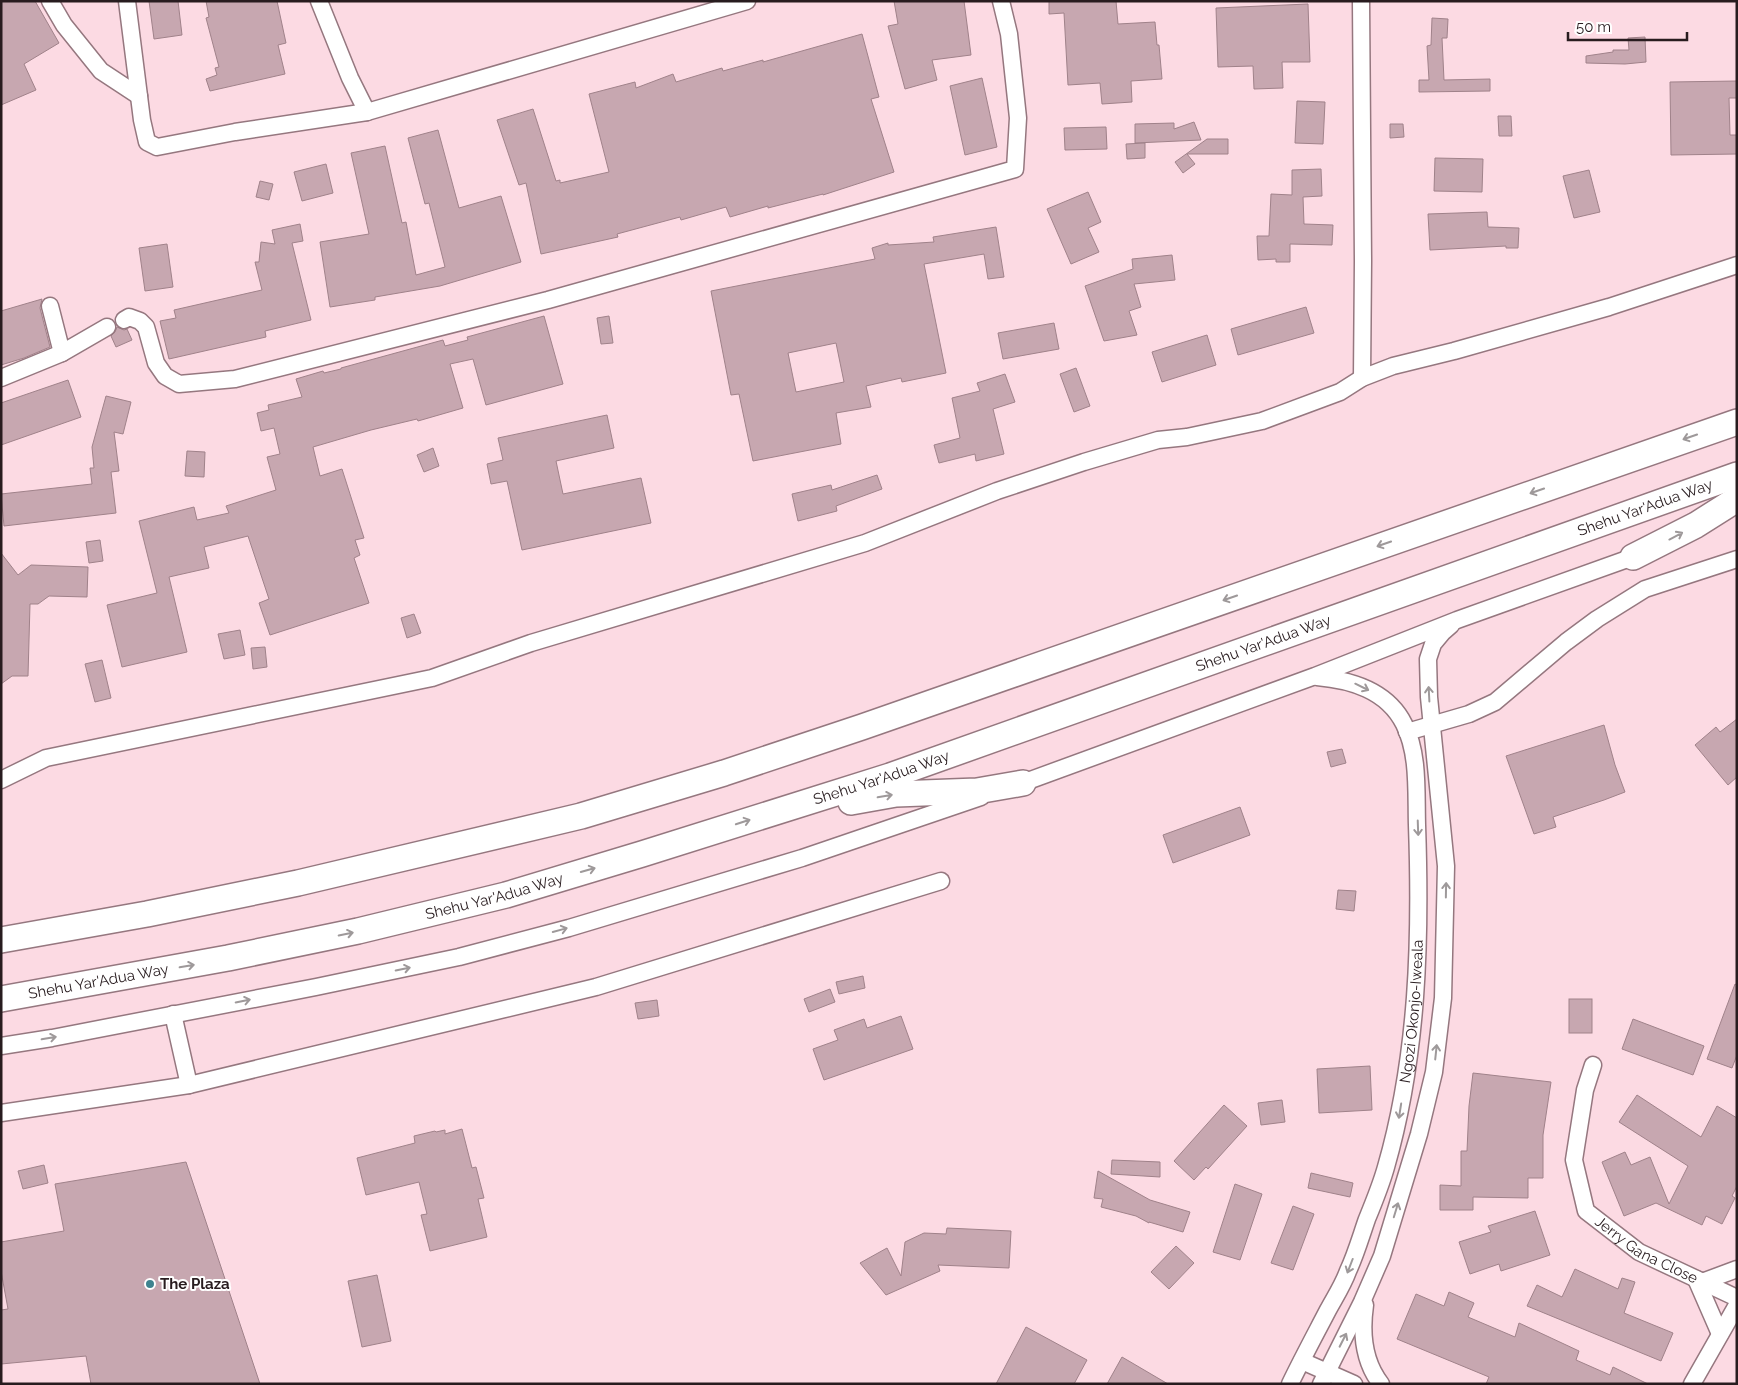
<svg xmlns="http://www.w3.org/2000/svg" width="1738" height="1385" font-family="Raleway,sans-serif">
<rect width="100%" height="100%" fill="#fcdae3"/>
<g fill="#c7a7b0" stroke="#a0828a" fill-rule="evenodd">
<path d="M1,1h34l24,42 -35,21 12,26 -35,15z"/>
<path d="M149,1h29l4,34 -28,4z"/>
<path d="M206,1h71l9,42 -8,2 7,29 -75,17 -4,-12 11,-4 -2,-7 4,-1 -13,-49 3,-1z"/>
<path d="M894,1h70l7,54 -39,5 5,20 -32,9 -17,-63 10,-2z"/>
<path d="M1049,1h67l2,23 37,-2 2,23h2l3,34 -31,2 1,21 -30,2 -2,-21 -32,2 -4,-72 -15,1z"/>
<path d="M1308,4l2,58h-28l1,26 -29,1 -1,-23 -35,1 -2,-59z"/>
<path d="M1432,18l16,1 -1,19h-5l2,42 46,-1v12l-71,1v-12h10l-2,-34 4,-1z"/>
<path d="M862,34l17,63 -8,2 23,73 -71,23v-1l-55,14v-2l-38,11 -4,-10 -45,13 -1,-3 -63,17 1,3 -77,17 -15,-71 -7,2 -22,-65 36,-11 23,72 4,-1v3l49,-11 -20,-78 46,-12 1,6 37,-14 3,8 46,-14 1,3 40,-11v2z"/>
<path d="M1645,37l1,25 -21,2 -39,-1v-7l27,-4v-2h16l-1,-12z"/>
<path d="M982,78l15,69 -32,8 -15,-69z"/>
<path d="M1737,81v17h-8l1,37h7v19l-66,1 -1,-73z"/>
<path d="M1297,101l28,1 -2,42 -28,-1z"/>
<path d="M1498,116h13l1,20h-13z"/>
<path d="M1194,122l7,18 -66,3v-19l39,-1v6z"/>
<path d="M1390,124h13l1,13 -14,1z"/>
<path d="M1106,127l1,22 -42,1 -1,-22z"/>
<path d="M438,130l21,78 42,-12 20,66 -81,24 -65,11v3l-45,7 -10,-65 49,-8 -18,-81 34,-7 17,77 4,-1 10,53 29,-8 -16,-64 -4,1 -17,-66z"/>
<path d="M1207,139h21v15h-41l8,10 -12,9 -8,-11z"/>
<path d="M1145,143v15l-18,1 -1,-15z"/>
<path d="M1435,158l48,1 -1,33 -48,-1z"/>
<path d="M326,164l7,29 -31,8 -8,-29z"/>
<path d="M1321,169l1,27 -19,1 1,27 29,1 -1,20 -42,-1v18h-14v-3l-18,1 -1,-24h12l2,-42 21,1v-25z"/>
<path d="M1589,170l11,42 -26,6 -11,-42z"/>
<path d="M260,181l13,3 -4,16 -13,-3z"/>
<path d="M1088,192l13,30 -13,6 11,24 -28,12 -24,-55z"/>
<path d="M1487,212l1,15 31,1 -1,20h-12v-2l-76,4 -2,-36z"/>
<path d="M300,224l3,17 -11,2 19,77 -46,11 1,6 -97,22 -9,-38 16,-3 -2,-8 88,-20 -7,-28h4l2,-20 14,2 -3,-14z"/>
<path d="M996,227l8,50 -16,2 -4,-25 -60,10 22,109 -44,9 -1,-4 -35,8 5,21 -35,6 5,31 -88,17 -14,-67 -8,1 -20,-104 164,-32 -3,-11 16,-5v2l46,-3 -1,-5zM836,343l8,39 -48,10 -8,-39z"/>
<path d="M167,244l6,43 -28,4 -6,-43z"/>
<path d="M1172,255l3,25 -41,4 7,23 -12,4 8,24 -33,6 -19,-55 48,-17 -1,-10z"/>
<path d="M42,299l-2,9 10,39 -26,11 -23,7v-54z"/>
<path d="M1306,307l8,26 -76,22 -7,-26z"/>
<path d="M544,316l19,68 -77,21 -13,-46 -23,5 13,44 -45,13 -1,-2 -46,11 -58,17 7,29 22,-7 22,69 -9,2 5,15 -6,3 15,45 -99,32 -11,-32 10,-4 -21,-63 -44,11 5,21 -40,9 18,75 -65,15 -15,-62 50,-12 -18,-72 55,-14 3,13 32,-7 -3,-7 50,-16 -9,-33 13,-3 -6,-26 -13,3 -4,-18 12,-3 -1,-5 34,-8 -6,-18 27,-8 1,2 17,-4v-1l102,-28 2,6 23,-6 -1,-3z"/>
<path d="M609,316l4,27 -12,1 -4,-26z"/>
<path d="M1054,323l5,26 -56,10 -5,-26z"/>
<path d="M117,327l7,3 3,-1 5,11 -16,7 -5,-11 4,-4z"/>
<path d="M1207,335l9,30 -54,17 -10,-30z"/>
<path d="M1076,368l14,38 -16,6 -14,-38z"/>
<path d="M1005,374l10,28 -22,7 11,45 -28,7 -1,-7 -36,9 -5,-18 26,-7 -8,-40 28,-7 -3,-8z"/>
<path d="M68,380l13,37 -80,28v-42z"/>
<path d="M106,396l25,6 -8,32 -9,-2 5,39 -8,1 5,41 -112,13 -3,-32 91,-10 -2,-16h4l-2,-21z"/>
<path d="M607,415l7,33 -58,13 7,33 78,-16 10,45 -129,27 -15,-69 -16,3 -4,-20 16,-4 -5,-22z"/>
<path d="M433,448l6,18 -15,6 -7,-17z"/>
<path d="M187,451l18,1 -1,25 -19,-1z"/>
<path d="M877,475l5,14 -46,17 1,5 -39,10 -6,-27 39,-9 1,5z"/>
<path d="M100,540l3,21 -14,2 -3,-21z"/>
<path d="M1,553l17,22 13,-10 57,2 -1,30 -38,-1 -11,8h-8l-2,72h-16l-11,8z"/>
<path d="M414,614l7,19 -14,5 -6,-20z"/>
<path d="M240,630l5,25 -21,4 -6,-25z"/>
<path d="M265,647l2,20 -14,2 -2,-21z"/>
<path d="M102,660l9,38 -16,4 -10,-38z"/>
<path d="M1737,719v58l-9,8 -33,-40 21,-18 4,5z"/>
<path d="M1604,725l11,40 10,27 -21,8 -51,17 3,10 -22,7 -28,-78z"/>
<path d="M1342,749l4,14 -15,4 -4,-15z"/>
<path d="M1240,807l10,28 -77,28 -10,-28z"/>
<path d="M1338,890l18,1 -2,20 -18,-2z"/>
<path d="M863,976l2,12 -26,6 -3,-12z"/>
<path d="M1735,984l2,1v70l-5,13 -25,-9z"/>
<path d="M830,989l5,13 -26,10 -5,-13z"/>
<rect x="1569" y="999" width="23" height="34"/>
<path d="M657,1000l2,16 -21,3 -3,-16z"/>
<path d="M901,1016l12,33 -89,31 -11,-31 25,-9 -4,-10 30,-11 3,9z"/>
<path d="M1633,1019l71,27 -11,29 -71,-26z"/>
<path d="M1370,1066l2,44 -53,3 -2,-44z"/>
<path d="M1473,1073l78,9 -8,53v43h-15v20l-55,-1v13h-33v-25l21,1v-35h6l2,-45z"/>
<path d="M1637,1095l64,42 16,-31 20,12v68l-5,10 3,2 -13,26 -16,-8 -4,9 -46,-22 -32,13 -22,-54 23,-10 6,13 19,-8 19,47 19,-38 -69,-44z"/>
<path d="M1282,1100l3,22 -24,3 -3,-22z"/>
<path d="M1224,1105l23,21 -39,43 -2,-2 -12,13 -20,-19z"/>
<path d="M462,1129l10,39 4,-1 8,31 -6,1 9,38 -57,14 -9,-36 6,-1 -8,-32 -53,13 -9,-37 58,-15 -1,-7 21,-5 1,1 9,-2v4z"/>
<path d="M1112,1160l48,2v15l-49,-3z"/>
<path d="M186,1162l74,222h-169l-5,-28 -85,8v-54l7,-1 -7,-38v-29l63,-11 -9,-47z"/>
<path d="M44,1165l4,18 -25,6 -5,-18z"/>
<path d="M1098,1171l52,29 40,12 -7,20 -34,-10v1l-13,-7 -35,-9 2,-8 -9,-1z"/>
<path d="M1311,1173l42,10 -3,14 -42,-9z"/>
<path d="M1235,1184l27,10 -22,66 -27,-8z"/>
<path d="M1293,1206l21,8 -21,56 -22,-7z"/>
<path d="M1535,1211l15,44 -49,16 -2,-7 -29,10 -11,-32 32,-10 -3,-6z"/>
<path d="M947,1228l64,3 -2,37 -71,-3 2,6 -54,24 -26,-32 27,-15 14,28 4,-34 19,-9 22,1z"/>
<path d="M1176,1246l18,17 -25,26 -18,-17z"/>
<path d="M1575,1269l43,20 4,-11 13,4 -11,31 49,20 -12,28 -134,-55 10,-21 25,12z"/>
<path d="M377,1275l14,66 -29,6 -14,-66z"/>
<path d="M1449,1292l25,11 -6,14 47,20 4,-14 60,28 -3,9 34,15 3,-8 35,17h-162l3,-7 -92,-38 19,-45 28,12z"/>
<path d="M1026,1327l61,33 -13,24h-78z"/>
<path d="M1122,1357l46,27h-61z"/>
</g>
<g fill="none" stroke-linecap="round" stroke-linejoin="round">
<defs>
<g id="minor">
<path d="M50,1l14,24 37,46 38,25"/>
<path d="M127,1l15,119 5,22 10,5 78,-15 132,-20 380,-111"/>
<path d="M319,1l31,77 17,34"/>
<path d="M1361,1l2,260 -1,117"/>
<path d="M50,306l12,47"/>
<path d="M124,320l5,-3 11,4 6,6 10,36 9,13 14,8 56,-5 313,-79 467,-131 3,-51 -9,-84 -8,-33"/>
<path d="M1,378l61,-25 45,-26"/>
<path d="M1407,732l62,-18 26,-12 71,-60 31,-23 48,-30 92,-30"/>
<path d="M1,780l45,-22 386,-80 99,-35 334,-100 132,-52 87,-29 74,-22 29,-3 75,-16 78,-29 22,-14 31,-12 61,-15 155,-44 128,-42"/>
<path d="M1014,786l301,-110 142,-56 176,-63"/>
<path d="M173,1014l16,71"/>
<path d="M1,1046l51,-8 264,-51 143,-30 110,-29 233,-70 179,-61"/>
<path id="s1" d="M1593,1065l-8,25 -11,70 12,51 53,41 98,46"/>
<path d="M1,1113l188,-28 407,-98 345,-106"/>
<path d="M1696,1279l24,55"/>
<path d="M1702,1282l35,-13"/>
<path d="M1365,1305c-4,28 -2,56 16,79"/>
<path d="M1302,1361l52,23"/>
<path id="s2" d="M1290,1384c12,-25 25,-49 38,-74 7,-13 15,-25 20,-39 8,-17 13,-35 19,-52 7,-17 14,-34 19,-52 32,-111 35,-228 31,-342 -1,-34 2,-71 -13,-101 -17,-34 -53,-44 -87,-47"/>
<path d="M1321,1384l41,-82 20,-46 37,-122 15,-62 9,-74 3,-132 -17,-169 -1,-38 5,-15 10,-12 8,-7"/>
<path d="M1692,1384l45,-79"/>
</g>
<g id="highway">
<path d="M1633,557l63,-32 41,-26"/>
<path d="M851,802l45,-8 81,-3 46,-8"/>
<path d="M1,940l146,-26 151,-31 283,-67 143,-43 138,-46 875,-305"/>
<path id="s3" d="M1,999l227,-41 130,-27 148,-36 136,-41 248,-78 847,-301"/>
</g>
</defs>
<use href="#minor" stroke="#95777f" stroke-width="19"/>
<use href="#highway" stroke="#95777f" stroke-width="28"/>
<use href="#minor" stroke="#fff" stroke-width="16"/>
<use href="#highway" stroke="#fff" stroke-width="25"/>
</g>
<defs><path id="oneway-shaft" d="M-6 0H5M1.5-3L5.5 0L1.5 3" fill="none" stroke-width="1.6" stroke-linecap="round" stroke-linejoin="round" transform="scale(1.25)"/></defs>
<g stroke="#9e999a">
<use href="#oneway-shaft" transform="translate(1690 437) rotate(161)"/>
<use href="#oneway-shaft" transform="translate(1537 491) rotate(161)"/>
<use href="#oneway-shaft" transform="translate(1676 536) rotate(-28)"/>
<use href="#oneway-shaft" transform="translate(1384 544) rotate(161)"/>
<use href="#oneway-shaft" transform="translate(1230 598) rotate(161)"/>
<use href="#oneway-shaft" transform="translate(1362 687) rotate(26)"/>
<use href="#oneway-shaft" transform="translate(1429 694) rotate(-93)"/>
<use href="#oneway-shaft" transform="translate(885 796) rotate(-10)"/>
<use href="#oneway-shaft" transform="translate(743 822) rotate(-18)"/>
<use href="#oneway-shaft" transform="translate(1418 828) rotate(88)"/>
<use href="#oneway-shaft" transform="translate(588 870) rotate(-16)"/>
<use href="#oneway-shaft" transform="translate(1446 890) rotate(-89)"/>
<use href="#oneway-shaft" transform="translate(560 930) rotate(-15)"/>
<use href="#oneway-shaft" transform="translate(346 934) rotate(-12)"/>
<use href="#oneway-shaft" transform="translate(187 966) rotate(-10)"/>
<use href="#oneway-shaft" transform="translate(403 969) rotate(-12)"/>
<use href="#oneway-shaft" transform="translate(243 1001) rotate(-11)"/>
<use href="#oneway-shaft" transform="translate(49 1038) rotate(-10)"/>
<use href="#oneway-shaft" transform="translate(1436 1052) rotate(-84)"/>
<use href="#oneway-shaft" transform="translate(1400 1111) rotate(99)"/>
<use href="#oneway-shaft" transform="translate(1396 1210) rotate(-73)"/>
<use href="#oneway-shaft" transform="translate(1350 1266) rotate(111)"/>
<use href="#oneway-shaft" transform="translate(1343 1340) rotate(-63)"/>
</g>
<circle fill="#3e838f" stroke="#fff" stroke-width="2" cx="150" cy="1284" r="5"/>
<g text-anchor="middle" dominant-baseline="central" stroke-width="4" stroke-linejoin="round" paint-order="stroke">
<g font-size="15" fill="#281c1f" stroke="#fff">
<text stroke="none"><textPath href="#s3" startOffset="1719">Shehu Yar'Adua Way</textPath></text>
<text stroke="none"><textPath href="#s3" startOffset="1314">Shehu Yar'Adua Way</textPath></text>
<text stroke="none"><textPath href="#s3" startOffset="909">Shehu Yar'Adua Way</textPath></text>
<text stroke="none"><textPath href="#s3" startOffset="504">Shehu Yar'Adua Way</textPath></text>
<text stroke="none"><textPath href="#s3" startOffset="99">Shehu Yar'Adua Way</textPath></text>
<text stroke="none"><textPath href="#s2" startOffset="396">Ngozi Okonjo-Iweala</textPath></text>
<text stroke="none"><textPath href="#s1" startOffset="222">Jerry Gana Close</textPath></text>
</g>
<g font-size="15" font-weight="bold" fill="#281c1f" stroke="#fff" text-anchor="start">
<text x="160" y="1284">The Plaza</text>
</g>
</g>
<rect width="1738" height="1385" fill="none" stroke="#281c1f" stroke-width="5"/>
<path d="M1568 32v8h119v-8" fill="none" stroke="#281c1f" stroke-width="2.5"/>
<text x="1576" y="32" font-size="15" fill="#281c1f" stroke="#ffffff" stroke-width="4" paint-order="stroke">50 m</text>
</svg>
